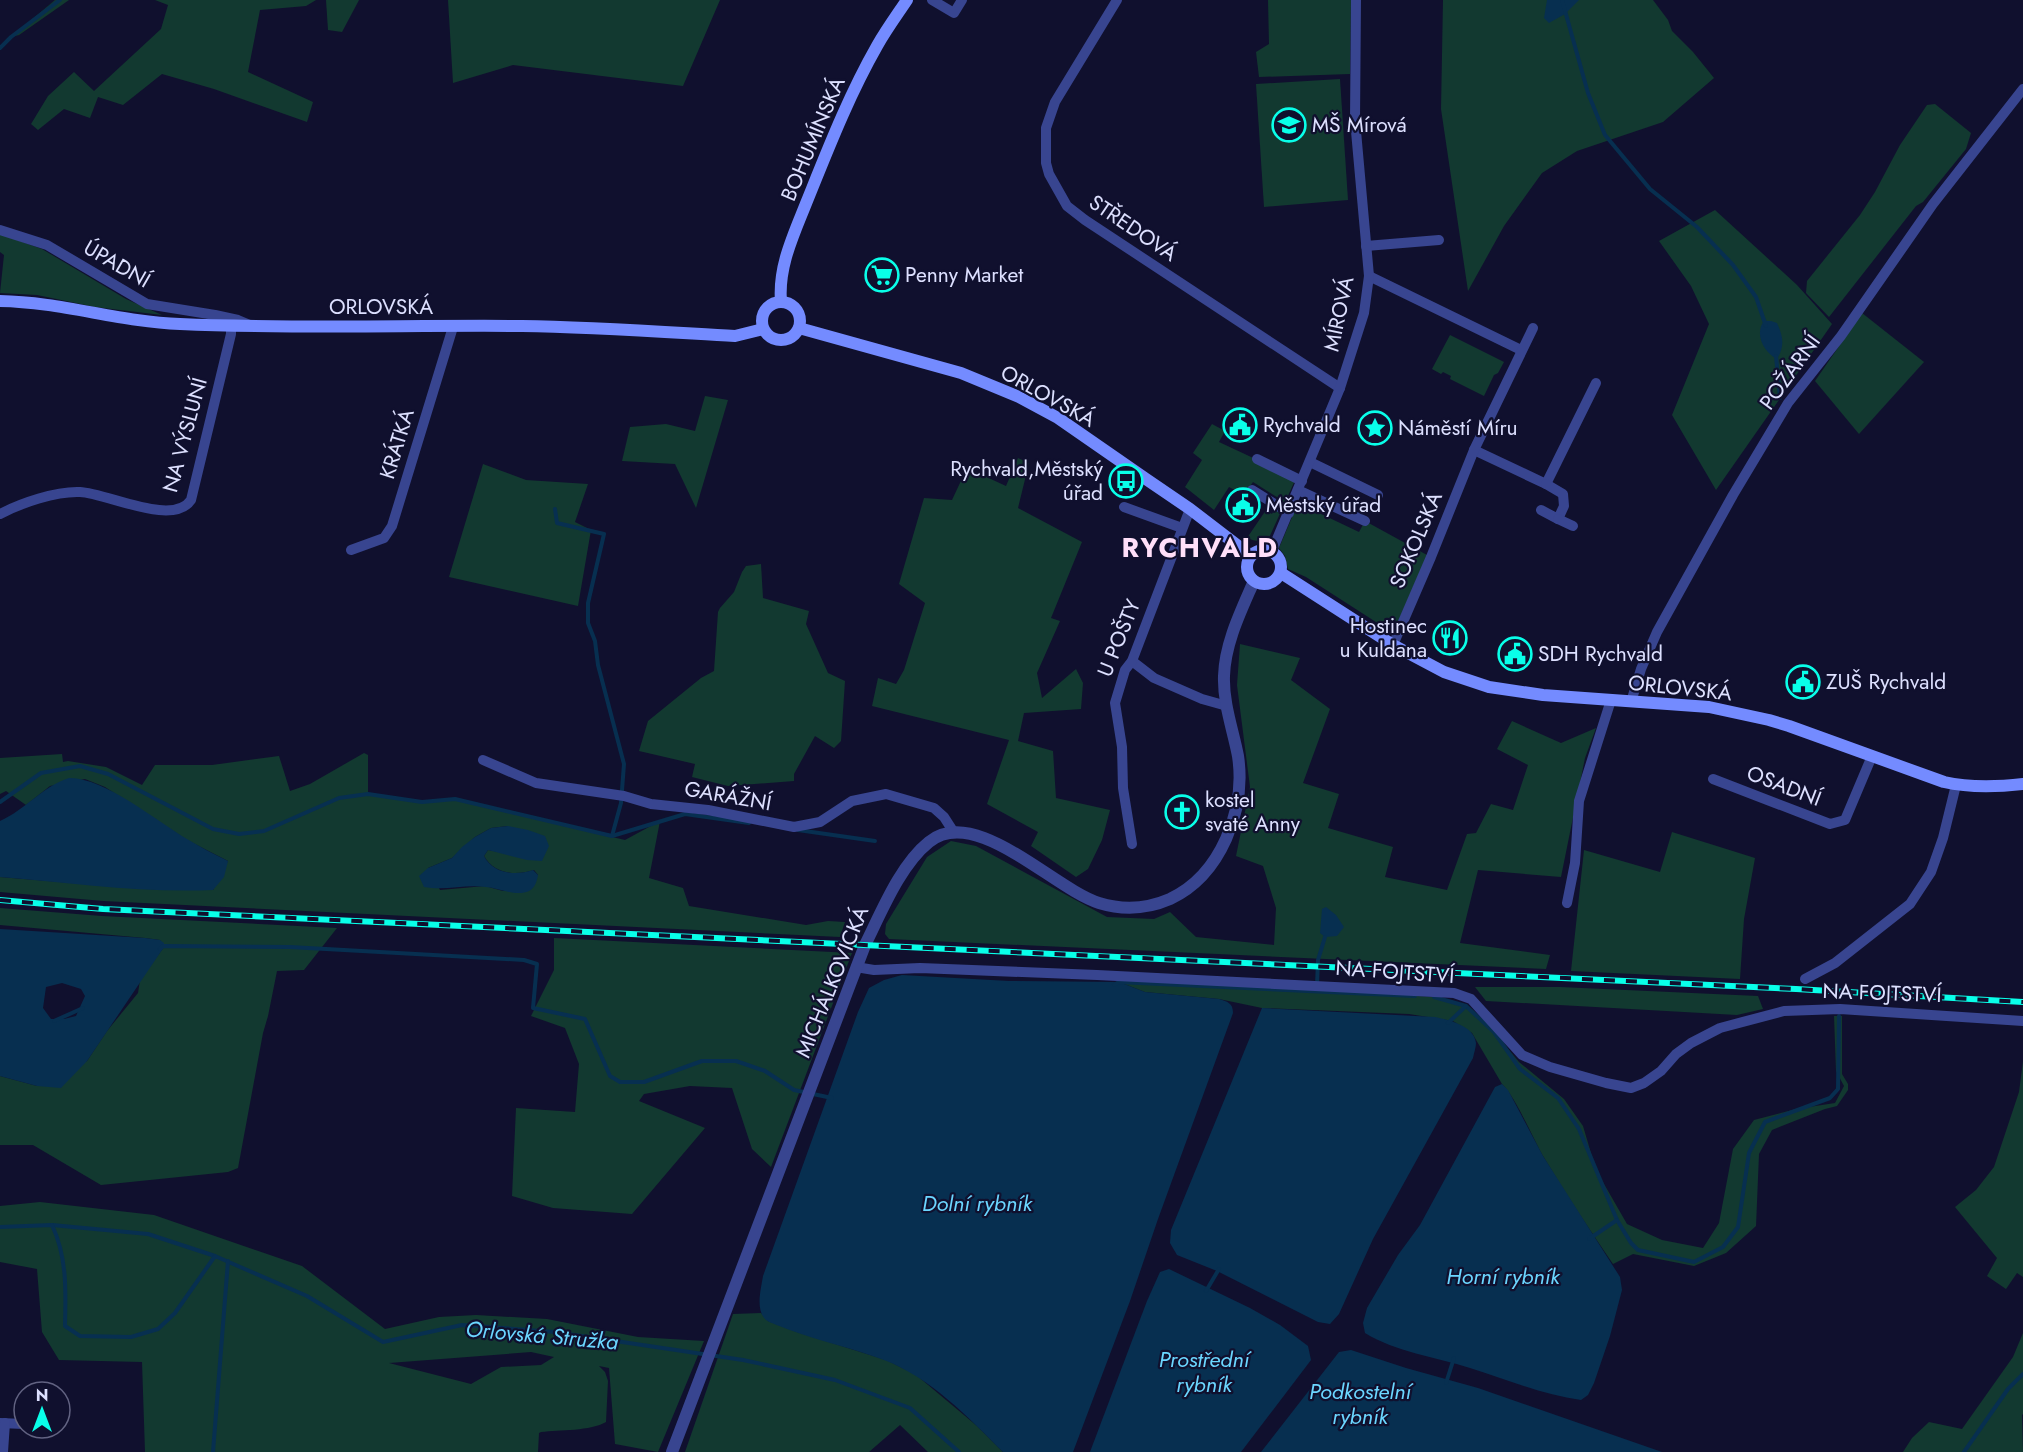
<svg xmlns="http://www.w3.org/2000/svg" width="2023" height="1452" font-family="Jost,sans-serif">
<rect width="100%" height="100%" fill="#10102e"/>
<g fill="#123930" fill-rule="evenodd">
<path d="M55,0h14l-50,35 -8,2z"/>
<path d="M155,0h161l-10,6 -46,4 -12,62 65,30 -6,20 -93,-33 -52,-15 -39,31 -25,-8 -8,21 -26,-9 -26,21 -7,-6 17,-28 26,-24 20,19 67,-62 7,-24z"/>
<path d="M326,0h33l-17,32 -14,-2z"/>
<path d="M448,0h272l-37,86 -170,-21 -60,18z"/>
<path d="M1268,0h83l-1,74 -91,3 -3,-25 13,-8z"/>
<path d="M1443,0h210l15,20 4,11 21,21 21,26 -51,44 -86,29 -35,22 -38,53 -36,65 -27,-182z"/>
<path d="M1340,79l8,121 -84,7 -8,-123z"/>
<path d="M1935,104l36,29 -5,16 -43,53 -7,4 -87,111 -23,-24 1,-12 53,-66 15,-23 25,-47 27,-40z"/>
<path d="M1715,210l82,75 35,39 -116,166 -44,-75 37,-91 -18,-38 -32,-45z"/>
<path d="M0,234l42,15 84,50 36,16 -67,-8 -58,-12 -37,-2 4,-38 -4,-3z"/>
<path d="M1862,313l62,49 -65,72 -44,-53z"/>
<path d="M1450,335l54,27 -6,11 -4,2 -10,21 -34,-17 1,-3 -8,-4 -2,2 -9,-5z"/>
<path d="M705,396l23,4 -32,108 -21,-44 -53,-3 8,-34 36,-3 29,7z"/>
<path d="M1212,424l13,7 -6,11 77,36 -27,60c-8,5 -14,3 -22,0l19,-28 6,4 8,-15 -27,-17 -9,13 -15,-8 -15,23 -29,-23 17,-27 -9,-7z"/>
<path d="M1018,458l11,5 -11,45 64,34 -31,76 9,3 -23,52 5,25 34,-29 7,14 -2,26 -57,4 -6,28 35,10 3,47 54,12 -8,30 -14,29 -12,8 -45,-31 7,-14 -51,-28 22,-64 -137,-34 6,-28 18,6 8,-14 21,-67 -26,-19 25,-86 28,2 15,-32 39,18z"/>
<path d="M483,464l43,16 62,4 -13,38 16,8 -13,76 -129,-29z"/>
<path d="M1298,503l61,29 6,-11 62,34 -34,78 -87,-56 -18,-8 -3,-13 -6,-8z"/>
<path d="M761,564l2,34 46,13 -3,13 22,49 17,8 -4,60 -7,7 -19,-12 -21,38v7l-66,5 -36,-9 3,-13 -56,-13 9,-30 53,-43 13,-7 4,-59 2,-4 14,-16 8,-20 4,-6z"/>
<path d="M1240,644l60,14 -9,22 39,29 -27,74 36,11 -11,34 65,19 -8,30 62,13 20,-56 9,-1 15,-29 22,6 15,-45 -31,-16 15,-28 49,22 35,-15 -11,30 -24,119 -83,-7 -18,73 90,12 -4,14 -657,-30 -4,-5 1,-10 41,-67 24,-16 25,5 131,71 47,2 16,-7 26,25 78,8 2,-37 -13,-42 -27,-10 14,-69 -13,-102z"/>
<path d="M364,753l4,2v39l52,7 35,-1 170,40 35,-19 -11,57 34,10 6,18 117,19 22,-4 17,1 -5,15 -737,-36 -103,-9v-15l144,12 69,1 15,-29 -41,-21 -82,-53 -20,-8 -35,7 -24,19 -20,-14 -6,3v-36l62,-4 1,8 5,-1 38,6 36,18 13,-20h57l67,-9 11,35 20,-7zM508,826l-3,27 -17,-3 -4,6c10,18 32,20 50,14l4,5 -35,16 -18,-5 -45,4 -12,-22 24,-10 23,-21 16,-9z"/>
<path d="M1672,832l83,26 -11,61 -4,60 -169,-8 13,-121 76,22z"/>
<path d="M0,908l102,8 235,12 -33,42 -27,1 -9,45 -5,17 -25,135 -10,4 -127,13 -68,-40h-33v-69l37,10 50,-25 20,-30 31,-38 2,-13 24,-33 -4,-7 -15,-2 -145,-13z"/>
<path d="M554,938l298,15 -81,214 -19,-18 -20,-61 -42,-2 -46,8 -5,7 66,27 -73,86 -79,-6 -41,-12 4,-88 59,4 4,-48 -14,-36 -34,-12 23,-46z"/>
<path d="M1119,982l318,15 29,9 28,26 25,30 45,37 19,27 13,44 31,54 35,16 41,8 16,-25 14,-74 21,-29 42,-11 39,-6 9,-17 -8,-15 -2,-55h8v58l6,10v6l-11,16 -12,3 -53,21 -13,24 -3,72 -30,27 -32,13 -61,-12 -20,10c-24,-35 -48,-71 -70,-108 -10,-18 -28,-60 -41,-72l-30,-51 -19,-12 -44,-7 -147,-6 -43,-9 -74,-7z"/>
<path d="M1475,987h85l198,9 5,13 -26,6 -251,-14z"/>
<path d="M2023,1061v216l-6,-4 -11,16 -19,-13 10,-18 -42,-51 21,-17 18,-23 25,-75z"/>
<path d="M40,1202l114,13 148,51 83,63 54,-12 37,-2 71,4 91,18 66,4 -46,111 -43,-8 -6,-76 -10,-2 6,6 3,9 -2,41c-15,9 -47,8 -65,10l-2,1 -1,19h-393l-3,-90 -83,-2 -17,-28 -5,-63 -37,-7v-56zM531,1352l23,5 -13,8 -40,2 -30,17 -82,-21z"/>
<path d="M761,1313l7,8 29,11 89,28 29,14 62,52 26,26h-75l-28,-27 -31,27h-184l48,-138z"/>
<path d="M2023,1333v81l-1,1 1,37h-120l9,-14 17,-16 33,7 51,-72z"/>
</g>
<g fill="#072f50" fill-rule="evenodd">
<path d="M1547,0h32l-14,14 -16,9 -5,-5z"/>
<path d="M1764,321h7l6,2c6,13 8,23 0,36 -13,-6 -23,-25 -13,-38z"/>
<path d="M69,778c34,-1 88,43 118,61 13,8 27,15 41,22l-4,16 -11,13c-71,3 -142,-7 -213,-13v-56c25,-11 43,-35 69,-43z"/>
<path d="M508,826l20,4 17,6 4,10 -7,15 -15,-1 -39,-10 -4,6c9,18 32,20 49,14l5,5c-1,6 -3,13 -9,16 -13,6 -30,-3 -43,-4 -21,-3 -40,4 -62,0l-5,-11 9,-8 24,-10 10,-11 13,-10 16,-9z"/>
<path d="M1326,907l10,8 8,12 -7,9 -12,1 -5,-4 2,-24z"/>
<path d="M0,929l145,9 15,2 4,3v4l-77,114 -26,27 -24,-2 -37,-10zM62,983l19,6 4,7 -9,20 -12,3h-13l-8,-11 3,-21z"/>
<path d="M902,975l107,6 110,1 26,10 74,7c9,3 14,4 14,14l-75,206 -28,82 -57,151h-70c-35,-35 -72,-74 -119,-92 -32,-12 -65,-19 -97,-31 -6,-3 -15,-5 -21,-9 -11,-10 -5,-31 -3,-44l95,-264 11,-24 15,-8z"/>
<path d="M1262,1008l173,9c13,3 39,8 41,26 0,4 -2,10 -3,15l-100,181 -34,75 -9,10 -12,-2 -101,-51 -40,-16 -7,-12 1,-13z"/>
<path d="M1502,1084l6,6 35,66 77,121 2,13 -12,46 -16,47 -6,12 -7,5c-38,-5 -75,-21 -111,-32 -35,-11 -74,-16 -105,-35l-2,-10 4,-15 31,-53 22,-30 75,-138z"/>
<path d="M1169,1269l81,39 30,17 28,21 3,14 -70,92h-151l57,-151 13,-29z"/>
<path d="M1351,1350l55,18 72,20 184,64h-401l78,-100z"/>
</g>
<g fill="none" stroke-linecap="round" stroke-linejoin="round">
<g stroke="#072f50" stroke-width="4">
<path d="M1562,0l26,93 17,42 45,54 47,38 36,38 23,32 10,29"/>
<path d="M0,48l11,-11 49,-37"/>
<path d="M1776,356l4,42"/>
<path d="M555,509l2,14 47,11 -16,69v20l7,18 3,24 26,99 -3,39 -9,33"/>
<path d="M0,802l41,-29 39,-7 28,8 105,55 26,5 25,-3 75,-33 29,-4 54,8 33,-3 157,37 73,-22 64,9"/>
<path d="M798,830l77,11"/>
<path d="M160,949l3,-3 127,1 234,13 13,4 -4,44 52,11 25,57 10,6h24l58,-21h34l29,10 29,19 38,8"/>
<path d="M1114,985l5,-3 296,14"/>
<path d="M1317,986l1,-26 7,-23"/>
<path d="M1434,997l32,9 28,26 26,37 38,29 21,31 38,91 14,23 7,7 56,12 29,-15 15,-20 11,-74 16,-31 65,-24 8,-9 1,-73"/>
<path d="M54,1021l29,-13"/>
<path d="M1448,1023l18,-17"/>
<path d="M52,1225l96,9 67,22"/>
<path d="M0,1227l52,-2c15,32 14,65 13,101l15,10 51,1 27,-8 17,-16 40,-57 92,40 76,46 79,-17 93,7 188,28 92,20 75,28 49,44"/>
<path d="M1589,1239l28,-19"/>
<path d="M1206,1291l13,-22"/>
<path d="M1446,1383l8,-25"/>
<path d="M213,1452l15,-191"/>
<path d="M1964,1452l44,-63 15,-15"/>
</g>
<g stroke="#384590" stroke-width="10">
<path d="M932,0l22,13 8,-13"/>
<path d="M1117,0l-62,102 -9,26v35l3,11 18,32 18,14 255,168"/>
<path d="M0,230l47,15 100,59 68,11 23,5 12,5"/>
<path d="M1366,246l73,-6"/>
<path d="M1369,276l152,74"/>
<path d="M1474,450l72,34 50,-101"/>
<path d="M1257,459l45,22"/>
<path d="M1310,462l68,33"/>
<path d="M1252,490l37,23"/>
<path d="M1298,490l67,31"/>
<path d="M1124,507l58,21"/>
<path d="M1541,510l17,9 6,-13 -1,-12 -17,-10"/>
<path d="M0,514c21,-11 56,-23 80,-22 27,1 93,35 111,8l40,-166v-8"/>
<path d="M1558,519l15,7"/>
<path d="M351,550l33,-12 8,-12 61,-199"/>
<path d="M1272,551l68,-163 24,-75 5,-37 -14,-156 1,-120"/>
<path d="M1393,645l38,-88 43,-107 59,-122"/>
<path d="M1132,661l22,17 48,21 25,7"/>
<path d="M1631,702l10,-33 16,-37 76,-137 55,-92 53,-67 92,-132 90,-115"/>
<path d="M483,760l53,23 88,13 27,8 57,6 86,17 26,-5 32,-21 34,-7 48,14 10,9 9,14"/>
<path d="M1713,779l117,45 15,-4 27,-64"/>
<path d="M1132,844l-9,-56 -1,-41 -7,-44 10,-33 7,-9 58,-152"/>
<path d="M1567,903l8,-40 4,-62 32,-101"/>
<path d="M856,967l18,3 46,-2 177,7 357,18 17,6 51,56 28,12 56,16 25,5 13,-5 17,-12 15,-17 15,-11 29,-15 64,-17 56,-2 183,12"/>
<path d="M1805,979l30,-16 75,-59 21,-32 12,-34 13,-53"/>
<path d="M0,1423l24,1"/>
<path d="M3,1452l2,-29"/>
</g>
<path stroke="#384590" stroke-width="12" d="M672,1452l193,-507c16,-32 35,-80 64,-103 46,-38 125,47 170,61 23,7 48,6 71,-4 51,-24 76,-89 68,-143 -5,-26 -15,-53 -14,-80 1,-33 17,-65 30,-95"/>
<g stroke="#748bff" stroke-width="12">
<path d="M0,301c61,1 120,21 180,23 114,5 228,1 342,2 71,1 142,6 213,10l28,-7"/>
<circle cx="781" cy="321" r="19"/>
<path d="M781,302c-3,-36 13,-68 26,-101 21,-52 42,-106 70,-155 9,-16 20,-31 30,-46"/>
<path d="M799,328l162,45 58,24 39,21 88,61 44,30 60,46"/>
<circle cx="1264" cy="567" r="17"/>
<path d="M1281,573l112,72 51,27 45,15 54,8 166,12 60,13 20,6 155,56c26,6 53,5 79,2"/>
</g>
<defs>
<path id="rail" d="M0,900l103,9 1693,80 227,13"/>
</defs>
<use href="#rail" stroke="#09ffe9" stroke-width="6"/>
<use href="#rail" stroke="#10102e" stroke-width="4" stroke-dasharray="11" stroke-linecap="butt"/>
</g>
<defs>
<symbol id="school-ring" viewBox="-11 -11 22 22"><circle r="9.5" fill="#10102e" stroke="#09ffe9" stroke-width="1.5"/><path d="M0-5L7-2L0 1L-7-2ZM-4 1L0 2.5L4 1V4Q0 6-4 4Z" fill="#09ffe9"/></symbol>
<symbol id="supermarket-ring" viewBox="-11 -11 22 22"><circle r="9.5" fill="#10102e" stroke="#09ffe9" stroke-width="1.5"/><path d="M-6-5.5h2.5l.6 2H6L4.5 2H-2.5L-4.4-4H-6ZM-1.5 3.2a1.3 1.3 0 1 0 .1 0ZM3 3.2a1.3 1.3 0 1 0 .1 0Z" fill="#09ffe9"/></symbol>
<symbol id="civic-ring" viewBox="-11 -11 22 22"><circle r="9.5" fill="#10102e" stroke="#09ffe9" stroke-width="1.5"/><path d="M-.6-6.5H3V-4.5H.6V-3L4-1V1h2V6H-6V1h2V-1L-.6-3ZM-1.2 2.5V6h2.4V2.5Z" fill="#09ffe9"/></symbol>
<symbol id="sight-ring" viewBox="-11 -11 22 22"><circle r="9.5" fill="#10102e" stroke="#09ffe9" stroke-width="1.5"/><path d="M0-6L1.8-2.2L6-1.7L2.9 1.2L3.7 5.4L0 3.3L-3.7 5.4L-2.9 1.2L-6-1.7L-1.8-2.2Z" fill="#09ffe9"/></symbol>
<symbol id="bus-ring" viewBox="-11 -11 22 22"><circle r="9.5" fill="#10102e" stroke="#09ffe9" stroke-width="1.5"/><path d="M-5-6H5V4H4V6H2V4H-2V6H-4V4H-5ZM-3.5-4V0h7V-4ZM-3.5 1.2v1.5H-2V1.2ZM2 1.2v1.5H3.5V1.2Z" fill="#09ffe9"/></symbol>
<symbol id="restaurant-ring" viewBox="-11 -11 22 22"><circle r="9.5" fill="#10102e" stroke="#09ffe9" stroke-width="1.5"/><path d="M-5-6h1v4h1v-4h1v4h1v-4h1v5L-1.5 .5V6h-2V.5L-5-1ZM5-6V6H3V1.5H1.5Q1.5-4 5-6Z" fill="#09ffe9"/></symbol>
<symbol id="church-ring" viewBox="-11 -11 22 22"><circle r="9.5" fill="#10102e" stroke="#09ffe9" stroke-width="1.5"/><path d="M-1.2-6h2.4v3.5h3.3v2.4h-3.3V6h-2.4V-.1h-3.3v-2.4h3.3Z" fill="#09ffe9"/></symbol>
</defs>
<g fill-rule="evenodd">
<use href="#school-ring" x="1270" y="106" width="38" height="38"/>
<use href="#supermarket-ring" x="863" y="256" width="38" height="38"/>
<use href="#civic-ring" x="1221" y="406" width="38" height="38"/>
<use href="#sight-ring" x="1356" y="409" width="38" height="38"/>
<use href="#bus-ring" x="1107" y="462" width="38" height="38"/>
<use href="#civic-ring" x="1224" y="486" width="38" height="38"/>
<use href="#restaurant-ring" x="1431" y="619" width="38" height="38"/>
<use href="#civic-ring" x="1496" y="635" width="38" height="38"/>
<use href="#civic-ring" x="1784" y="663" width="38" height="38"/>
<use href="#church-ring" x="1163" y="793" width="38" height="38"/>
</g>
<g text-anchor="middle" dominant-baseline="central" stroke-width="4.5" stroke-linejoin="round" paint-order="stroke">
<g font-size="21" fill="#dde0ff" stroke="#10102e" text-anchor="start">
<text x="1312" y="125">MŠ Mírová</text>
<text x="905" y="275">Penny Market</text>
<text x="1263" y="425">Rychvald</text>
<text x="1398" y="428">Náměstí Míru</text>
<text x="1103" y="469" text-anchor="end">Rychvald,Městský<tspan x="1103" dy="24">úřad</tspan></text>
<text x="1266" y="505">Městský úřad</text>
<text x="1427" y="626" text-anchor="end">Hostinec<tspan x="1427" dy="24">u Kuldana</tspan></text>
<text x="1538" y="654">SDH Rychvald</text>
<text x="1826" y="682">ZUŠ Rychvald</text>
<text x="1205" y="800">kostel<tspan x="1205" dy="24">svaté Anny</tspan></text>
</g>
<g font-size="21" fill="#dde0ff" stroke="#10102e">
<text transform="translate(813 139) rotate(-67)">BOHUMÍNSKÁ</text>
<text transform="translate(1133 228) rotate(34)">STŘEDOVÁ</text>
<text transform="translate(117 264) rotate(30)">ÚPADNÍ</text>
<text x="381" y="307">ORLOVSKÁ</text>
<text transform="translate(1339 314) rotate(-78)">MÍROVÁ</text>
<text transform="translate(1790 372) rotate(-54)">POŽÁRNÍ</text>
<text transform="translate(1048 396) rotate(29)">ORLOVSKÁ</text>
<text transform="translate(185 435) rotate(-75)">NA VÝSLUNÍ</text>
<text transform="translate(397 444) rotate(-73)">KRÁTKÁ</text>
<text transform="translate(1416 540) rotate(-67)">SOKOLSKÁ</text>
<text transform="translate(1119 638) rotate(-68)">U POŠTY</text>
<text transform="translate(1680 688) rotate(6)">ORLOVSKÁ</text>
<text transform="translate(1784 786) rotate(21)">OSADNÍ</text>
<text transform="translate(728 796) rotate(10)">GARÁŽNÍ</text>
<text transform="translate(1395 972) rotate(4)">NA FOJTSTVÍ</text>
<text transform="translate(832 982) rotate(-68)">MICHÁLKOVICKÁ</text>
<text transform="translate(1882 993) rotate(2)">NA FOJTSTVÍ</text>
</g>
<g font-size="22" font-style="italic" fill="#6bd6ff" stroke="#10102e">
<text x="977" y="1203">Dolní rybník</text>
<text x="1503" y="1276">Horní rybník</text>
<text transform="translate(542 1335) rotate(5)">Orlovská Stružka</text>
<text x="1204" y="1359">Prostřední<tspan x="1204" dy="25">rybník</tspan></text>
<text x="1360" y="1391">Podkostelní<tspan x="1360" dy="25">rybník</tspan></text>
</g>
<g font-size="27" font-weight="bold" letter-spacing="1.5" fill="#ffdff9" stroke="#10102e">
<text x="1200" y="547">RYCHVALD</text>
</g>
</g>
<g transform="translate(42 1410)"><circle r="28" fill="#10102e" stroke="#626382" stroke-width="1.5"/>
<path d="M0-4.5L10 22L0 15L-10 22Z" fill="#09ffe9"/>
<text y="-9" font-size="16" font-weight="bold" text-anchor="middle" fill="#dde0ff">N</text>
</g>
</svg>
